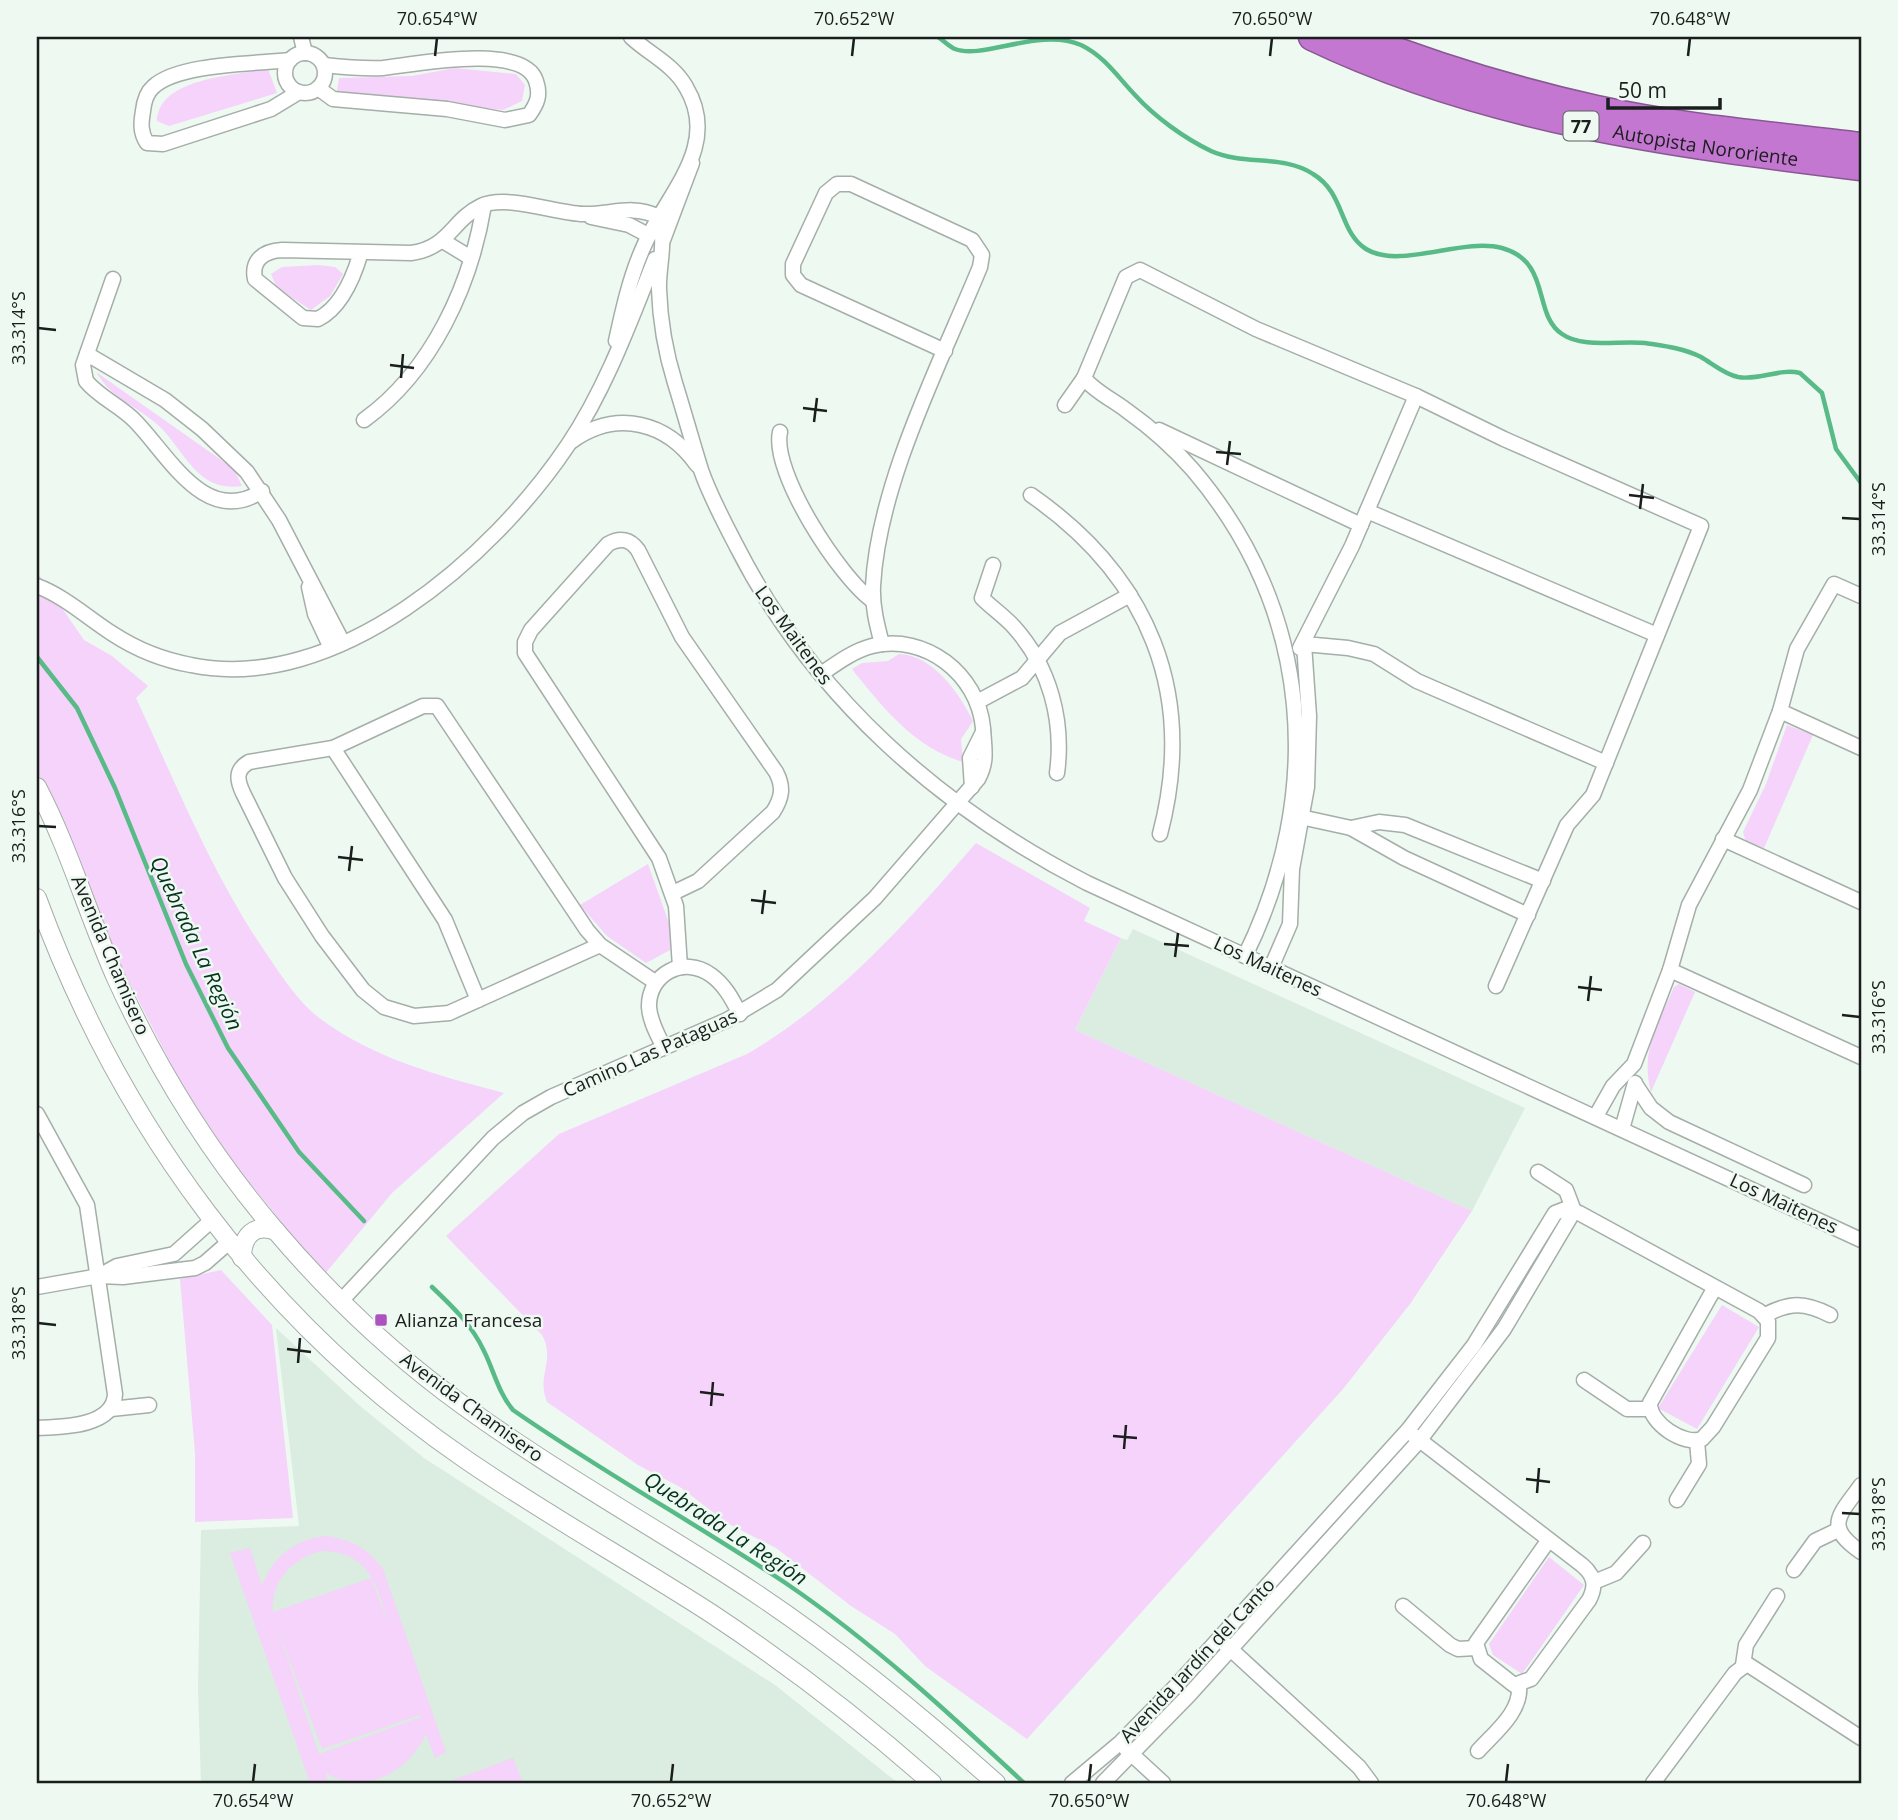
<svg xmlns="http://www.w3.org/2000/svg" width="1898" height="1820" font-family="'Open Sans',sans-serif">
<rect width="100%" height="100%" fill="#eef9f2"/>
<g fill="#dbece1">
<path d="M1133,929l392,179 -53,103 -397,-181 46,-92 6,2z"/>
<path d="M276,1328l84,78 64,52 351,227 123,98h-697l-3,-94 3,-159 98,-4z"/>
</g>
<g fill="#f5d3fb" fill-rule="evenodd">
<path d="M455,68l61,6 9,11 -3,16 -19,9 -166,-19 2,-13 73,-2z"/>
<path d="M268,69l9,24 -108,33 -12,-5c1,-43 78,-46 111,-52z"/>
<path d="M318,265l17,2 8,7 -13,22 -19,14 -34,-22 -6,-14 11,-7z"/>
<path d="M96,372l138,97 8,17c-49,7 -58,-42 -90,-66 -23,-18 -39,-21 -56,-48z"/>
<path d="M37,572l47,68 28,16 36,30 -12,12c41,88 78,181 134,261 14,21 31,46 52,61 53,39 118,56 182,73l-112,100 -68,82 -92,-114 -53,-81 -66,-130 -28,-75 -48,-104z"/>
<path d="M899,654c34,1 61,40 74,67l-12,18 2,23c-48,-14 -81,-55 -111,-93l10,-6 26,-2z"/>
<path d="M1787,725l26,10 -49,113 -18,-6 -3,-10 23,-48z"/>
<path d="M976,843l114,65 -6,13 37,17 -46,92 397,181 -62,93 -67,85 -316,350 -102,-73 -30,-32 -44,-28 -75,-58 -49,-25 -47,-36 -42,-22 -91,-63c-11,-27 9,-41 -5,-67l-96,-99 113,-102 188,-80c91,-53 161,-133 229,-211z"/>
<path d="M648,864l22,62v24l-24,13 -39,-27 -27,-31z"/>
<path d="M1679,984l16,8 -44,100c-11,-42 7,-67 23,-105z"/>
<path d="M221,1270l51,55 21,193 -98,4v-69l-15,-174z"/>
<path d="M1722,1305l37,22 -62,102 -39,-21z"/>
<path d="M325,1536c28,4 41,11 58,33l63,183 -11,6 -9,-24c-18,38 -60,62 -100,39l2,10h-18l-80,-230 20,-5 12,38c11,-29 31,-46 63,-50zM321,1551c49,0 57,37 69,77l-19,-50 -98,34c-3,-31 21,-54 48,-61zM276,1624l46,125 98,-34 1,2 -102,37z"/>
<path d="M1549,1557l35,28 -62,89 -29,-19 -4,-11z"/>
<path d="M513,1758l10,25h-74l-1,-1z"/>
</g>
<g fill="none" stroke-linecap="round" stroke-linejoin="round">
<g stroke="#58bb87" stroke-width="4.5">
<path d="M938,37c5,3 12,10 17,12 28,11 84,-22 126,-4 23,11 36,31 54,50 20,22 49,43 76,56 33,15 72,3 102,23 32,19 26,58 53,75 34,21 96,-12 136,-1 50,14 30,66 60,86 21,15 58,6 83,9 19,3 38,5 56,14 12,7 23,17 37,20 21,4 41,-9 62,-4l22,20 14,56 25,34"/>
<path d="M37,657l40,51 38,80 71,176 42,84 71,104 65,69"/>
<path d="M432,1287c20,19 40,38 52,64 10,20 14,41 29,59 89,62 184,114 274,174 85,58 162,129 237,199"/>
</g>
<defs>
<g id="minor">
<path d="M301,37l4,16"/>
<circle cx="305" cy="73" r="20"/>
<path d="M290,60c-34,4 -112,3 -137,27 -7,6 -9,15 -10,24 -2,12 -3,21 4,32l16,1 108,-35 28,-17"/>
<path d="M318,88l15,11 114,10 58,11 24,-5c8,-11 12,-20 7,-34 -12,-39 -124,-16 -153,-13 -20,1 -40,-1 -59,-3"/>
<path d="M591,217l38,8 19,10"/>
<path d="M663,240l29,-77"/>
<path d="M443,241l28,17"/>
<path d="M361,252c-7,24 -19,55 -43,67l-15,-1 -48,-39c-4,-19 9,-28 27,-29l129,3c38,-5 41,-33 70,-47 25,-12 74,7 102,8 27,1 48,-10 74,2 11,23 1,49 2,73 1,31 7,65 16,94 9,29 17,58 26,87 9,26 23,52 36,77 76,149 202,260 350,336l774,357"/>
<path d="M113,279l-30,86 3,16c14,17 35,25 50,41 33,34 70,106 126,69"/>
<path d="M616,341c7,-32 14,-64 27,-93 22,-53 79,-101 43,-161 -13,-23 -37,-33 -55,-50"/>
<path d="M87,354l78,46 37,29 45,43 32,48 64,123"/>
<path d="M1084,378c10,13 29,22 42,32 24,17 47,37 67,60 120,141 132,323 52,486"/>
<path d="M1065,405l19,-27 42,-101 14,-7 116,59 160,67 88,43 197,87 -108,269 -26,30 -71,161"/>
<path d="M364,420c68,-49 107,-135 120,-215"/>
<path d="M1159,430l202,95"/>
<path d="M780,432c-9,40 60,146 93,169"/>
<path d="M572,441c45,-32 95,-19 125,24"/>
<path d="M1031,495c118,82 166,198 129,339"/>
<path d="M1367,511l290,124"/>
<path d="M993,565l-11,33c10,10 22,18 32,29 36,40 50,94 43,146"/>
<path d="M37,586c27,10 51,32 76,48 23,15 50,26 78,31 145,30 302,-108 377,-220 38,-57 62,-123 87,-186"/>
<path d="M309,587l6,27 16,34"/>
<path d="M882,644c-5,-19 -10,-38 -9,-58 5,-102 68,-224 107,-319l2,-12 -10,-15 -121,-56h-14l-11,9 -33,71v11l8,10 144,66"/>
<path d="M1304,644l44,4 26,6 43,27 189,82"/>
<path d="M1300,648l52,-102 64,-150"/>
<path d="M977,702l45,-24 38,-45 70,-38"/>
<path d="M1780,711l81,37"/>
<path d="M333,748l112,172 33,80"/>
<path d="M972,787l-2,-29 13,-26"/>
<path d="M1296,816l55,12 53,30 124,57"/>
<path d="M1351,828l28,-6 26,3 138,56"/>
<path d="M1723,839l138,63"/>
<path d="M673,893l25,-12 75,-69c9,-14 11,-25 3,-40l-94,-135 -44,-87c-8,-11 -18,-13 -30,-6l-77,86 -6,12v11l134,205 17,48 4,61"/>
<path d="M600,945l-151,68 -35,3 -30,-9 -21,-17 -41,-54 -37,-58 -42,-85c-6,-13 -8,-23 6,-31l84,-14 90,-42h14l150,224 13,15 55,37"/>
<path d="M1271,968l19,-44 2,-55 15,-82 2,-71 -5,-72"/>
<path d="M1670,970l191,87"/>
<path d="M664,1048c-6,-13 -14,-26 -15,-41 -1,-33 35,-52 62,-32 14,10 21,24 29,39"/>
<path d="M1635,1084l16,24 18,14 135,63"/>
<path d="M37,1114l50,91 28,189c-1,33 -54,33 -78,34"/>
<path d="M1596,1116l17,-30 21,-22 36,-94 19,-65 61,-115 30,-79 17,-62 37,-65 27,12"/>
<path d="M1622,1129l13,-46"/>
<path d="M1538,1172l28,18 8,21"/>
<path d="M99,1276l18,-10 57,-12 38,-34"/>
<path d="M37,1287l62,-11 24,1 72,-9 10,-5 24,-21"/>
<path d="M341,1301l152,-163 30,-25 28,-16 176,-77 50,-30 98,-92 103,-119c10,-18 6,-31 5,-51 -5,-54 -58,-95 -111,-82 -19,5 -35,17 -51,28"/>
<path d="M1765,1315c25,-13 40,-13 65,0"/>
<path d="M1584,1380l43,29h23"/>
<path d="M111,1409l38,-4"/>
<path d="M1413,1435l169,130c12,10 15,20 7,35l-58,79 -17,6 -33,-26 -5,-16 72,-102"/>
<path d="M1861,1485c-21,30 -38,41 0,67"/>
<path d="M1677,1500l22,-36 -2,-23"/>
<path d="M1794,1570l21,-29 23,-11"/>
<path d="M1594,1582l22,-9 27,-30"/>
<path d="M1403,1606l47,39 8,4 18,-1"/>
<path d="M1225,1644l134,123 12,16"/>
<path d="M1743,1665l3,-20 31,-49"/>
<path d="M1126,1749l37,34"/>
<path d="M1478,1751c16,-18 44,-39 41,-66"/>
<path d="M1072,1783l49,-41 55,-56 232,-256 66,-85 81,-132 13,-5 11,5 180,98 9,10v17l-55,89 -11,12c-18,7 -53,-16 -52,-36l64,-114"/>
<path d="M1103,1783l86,-88 230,-254 85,-112 70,-118"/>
<path d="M1653,1783l82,-110 12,-9 114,74"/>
</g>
<g id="tertiary">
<path d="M37,787c32,61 51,128 79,191 41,90 95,177 159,252 51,60 108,115 170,162 89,67 187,122 281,182 96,61 185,133 270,209"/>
<path d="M37,898c84,229 227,423 428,561 80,55 165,102 247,155 77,51 151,108 220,169"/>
<path d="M242,1258c0,-22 12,-35 34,-27"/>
</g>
<g id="motorway">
<path id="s1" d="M1312,37c173,83 361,107 549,130"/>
<path d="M1360,37c77,30 156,54 236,72 87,19 177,26 265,37"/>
</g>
</defs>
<use href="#minor" stroke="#a5aea8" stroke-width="17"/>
<use href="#tertiary" stroke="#a5aea8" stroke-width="20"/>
<use href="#motorway" stroke="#885892" stroke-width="29"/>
<use href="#minor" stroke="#fff" stroke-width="14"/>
<use href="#tertiary" stroke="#fff" stroke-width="18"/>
<use href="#motorway" stroke="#c377d1" stroke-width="26"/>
</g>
<path fill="none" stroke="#1a1e1c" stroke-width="2.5" d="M435,56l2,-18M852,56l2,-18M1270,56l2,-18M1688,56l2,-18M38,328l18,2M390,365l24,3M401,378l2,-24M803,408l24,3M814,422l3,-24M1216,452l25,2M1227,465l3,-24M1629,495l25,3M1640,509l3,-25M1842,518l18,1M38,826l18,1M338,857l25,3M349,871l3,-25M751,900l25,3M762,914l3,-24M1164,944l25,2M1175,957l3,-24M1578,987l24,3M1588,1001l3,-25M1842,1015l18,2M38,1323l18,2M287,1349l24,3M298,1363l2,-25M700,1392l24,3M711,1406l2,-24M1113,1436l24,2M1124,1449l2,-24M1526,1479l24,3M1537,1493l2,-25M1842,1513l18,1M253,1782l2,-18M671,1782l2,-18M1089,1782l2,-18M1506,1782l2,-18"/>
<rect fill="#ad53bf" stroke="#eef9f2" stroke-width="2.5" x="374" y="1313" width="14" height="14" rx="3.5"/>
<g text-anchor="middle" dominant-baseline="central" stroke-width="5" stroke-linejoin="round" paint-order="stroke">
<rect fill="#eef9f2" stroke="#5a605c" stroke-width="2" x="1563.5" y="111.5" width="35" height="29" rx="5"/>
<g font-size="18" font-weight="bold" fill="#1a1e1c">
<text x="1581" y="126">77</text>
</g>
<g font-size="19" fill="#1a1e1c" stroke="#eef9f2">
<text stroke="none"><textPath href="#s1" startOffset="410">Autopista Nororiente</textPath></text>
<text transform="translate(794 635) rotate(54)">Los Maitenes</text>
<text transform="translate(111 955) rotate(67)">Avenida Chamisero</text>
<text transform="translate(1268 966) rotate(25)">Los Maitenes</text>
<text transform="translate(650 1053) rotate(-24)">Camino Las Pataguas</text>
<text transform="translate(1784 1203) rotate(25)">Los Maitenes</text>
<text transform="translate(472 1407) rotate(36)">Avenida Chamisero</text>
<text transform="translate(1197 1660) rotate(-47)">Avenida Jardín del Canto</text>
</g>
<g font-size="19" fill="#1a1e1c" stroke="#eef9f2" text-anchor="start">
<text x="395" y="1320">Alianza Francesa</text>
</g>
<g font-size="21" font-style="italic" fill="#05321e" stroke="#eef9f2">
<text transform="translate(197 943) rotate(65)">Quebrada La Región</text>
<text transform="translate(726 1528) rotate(33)">Quebrada La Región</text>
</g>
</g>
<rect width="1898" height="1820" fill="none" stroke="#eef9f2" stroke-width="77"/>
<path d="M1608 98v10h112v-10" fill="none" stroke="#1a1e1c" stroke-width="3.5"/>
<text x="1618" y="98" font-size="21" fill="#1a1e1c" stroke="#eef9f2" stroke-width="5" paint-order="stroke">50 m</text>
<rect x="38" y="38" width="1822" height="1744" fill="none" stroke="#1a1e1c" stroke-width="2.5"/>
<g font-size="18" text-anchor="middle" fill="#1a1e1c">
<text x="437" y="25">70.654°W</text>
<text x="854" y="25">70.652°W</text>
<text x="1272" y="25">70.650°W</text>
<text x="1690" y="25">70.648°W</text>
<text transform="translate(19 328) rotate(-90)" y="6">33.314°S</text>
<text transform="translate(1879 519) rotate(-90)" y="6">33.314°S</text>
<text transform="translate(19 826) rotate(-90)" y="6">33.316°S</text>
<text transform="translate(1879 1017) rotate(-90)" y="6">33.316°S</text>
<text transform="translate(19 1323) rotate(-90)" y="6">33.318°S</text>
<text transform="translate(1879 1514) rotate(-90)" y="6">33.318°S</text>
<text x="253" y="1807">70.654°W</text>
<text x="671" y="1807">70.652°W</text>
<text x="1089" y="1807">70.650°W</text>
<text x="1506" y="1807">70.648°W</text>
</g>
</svg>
